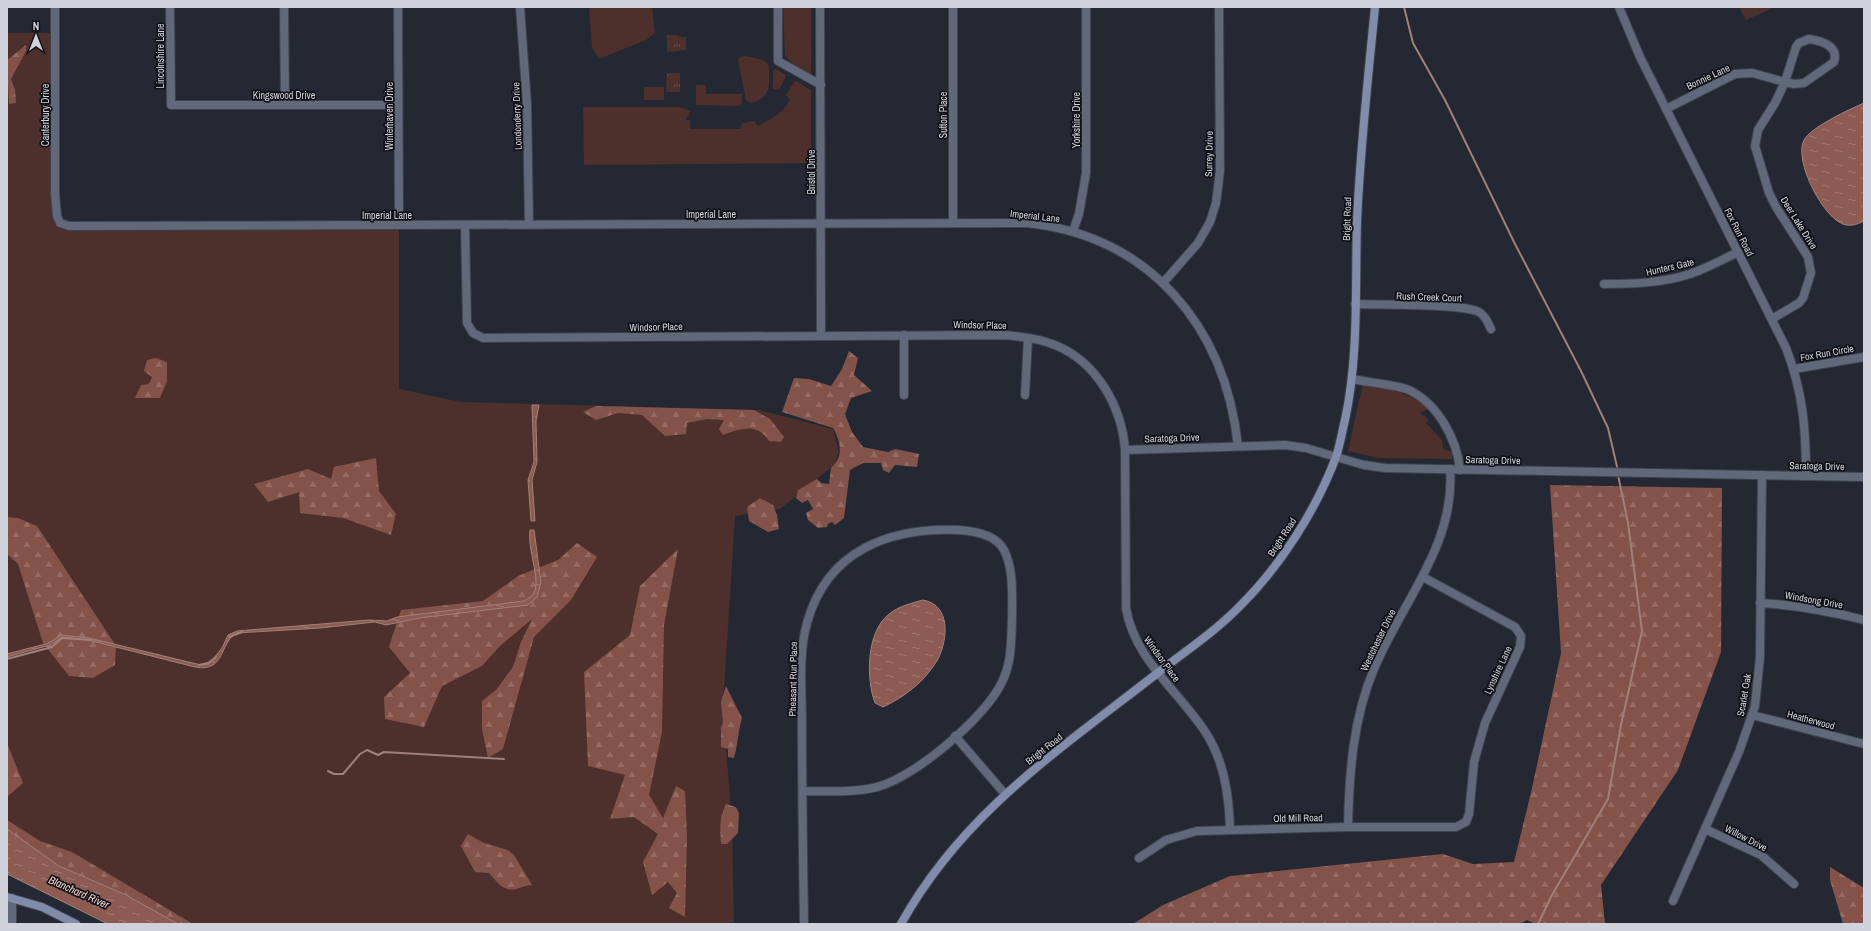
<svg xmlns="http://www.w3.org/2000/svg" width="1871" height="931" font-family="'Archivo Narrow',sans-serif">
<defs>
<pattern id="forest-firs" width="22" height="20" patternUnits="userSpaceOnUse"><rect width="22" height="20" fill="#835249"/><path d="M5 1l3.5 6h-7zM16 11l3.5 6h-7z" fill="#946a63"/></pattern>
<pattern id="park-tufts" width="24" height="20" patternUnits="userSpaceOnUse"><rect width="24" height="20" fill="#4d302b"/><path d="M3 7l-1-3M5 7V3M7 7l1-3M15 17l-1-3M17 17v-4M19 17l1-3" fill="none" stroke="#664d49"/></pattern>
<pattern id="water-ripples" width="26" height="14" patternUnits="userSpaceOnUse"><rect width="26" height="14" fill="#8d5b51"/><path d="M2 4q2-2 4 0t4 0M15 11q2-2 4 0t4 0" fill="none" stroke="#a17972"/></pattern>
</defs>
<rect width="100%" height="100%" fill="#232833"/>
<g fill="#4d302b">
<path d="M589,7h63l3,26 -9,7 -47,19 -7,-11z"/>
<path d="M783,7h28v69l-16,-10 -10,-10z"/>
<path d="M1739,7h36l-29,13z"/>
<path d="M7,33h48v161l5,29 339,2v164l62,13 298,8 74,19 6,23 -5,13 -54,44 -45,7 -12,190 9,120 2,98h-579l-148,-71z"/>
<path d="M745,56c7,2 16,2 22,7 3,3 2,8 2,12 1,15 -2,24 -18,28l-5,-3 -8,-40 2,-3z"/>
<path d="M776,69l9,5 1,2 -7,14 -6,-1v-19z"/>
<path d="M796,81l15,9v73l-227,2 -1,-58h97l10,4 -1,5 -3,1v3h4v9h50l2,-6 12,-2 4,5c13,-7 26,-13 32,-27l-4,-4 8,-13z"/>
<path d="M696,85h10v9h36v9l-3,3 -43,-1z"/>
<rect x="644" y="87" width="20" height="13"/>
<path d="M1363,383c24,6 47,9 66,26l-9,3 2,4 3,-1 3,6 -2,2 16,17 1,9 9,3v7l-73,-1 -31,-7z"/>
</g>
<g fill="url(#forest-firs)">
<path d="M26,45v6l-15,28 4,11 1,13 -7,1 -2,-44z"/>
<path d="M849,351l9,7 -4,17 18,16 -21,7 -6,16 7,18 11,15 25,5 7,-3 24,5 -2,13 -22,-2 -6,8 -6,-3 -2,-7h-18l-13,7 -6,48 -9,7 -3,-3 -4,2 -1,3 -9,1 -10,-8 -2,-7 7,-4 -5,-9 -6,3 -6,-5 2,-8 19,-11 4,4 8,1 2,-16c13,-12 10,-26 2,-40l-51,-16 12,-34 15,1 22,7 11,-17z"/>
<path d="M156,358l11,4v19l-7,17h-25l6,-13 8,-1 3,-7 -8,-6 3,-11z"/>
<path d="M596,406l158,4 16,9 14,18 -3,5 -12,-1c-13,-19 -28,-12 -46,-6l-4,-6 5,-9 -17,-1 -20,4 -1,11 -21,2 -23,-21 -24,-2 -22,7 -13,-8z"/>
<path d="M376,458l3,33 17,23 -5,21 -48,-17 -43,-5 -1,-21 -31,10 -14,-18 54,-15 23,10 3,-12z"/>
<path d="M1550,485l172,3 -1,164 -43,118 -77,115 4,38 3,1h-73l-8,-4 -7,4h-387l30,-19 67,-29 213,-22 30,10 41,-2 18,-74 29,-135z"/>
<path d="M760,498l13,7 4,10 2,14 -11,3 -19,-11 -2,-14z"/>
<path d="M7,517l11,1 19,8 79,120 -1,19 -22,13 -24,-2 -26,-33 -25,-79 -11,-10z"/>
<path d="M577,543l20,14 -26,43 -37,37 -31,112 -15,9 -6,-29v-28l14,-11 17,-23 8,-25 11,-23 -32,27 -18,20 -40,20 -18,41 -39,-8 -1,-22 26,-24 -21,-26 12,-37 82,-9 35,-25 40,-16z"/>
<path d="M678,549l-14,76 -2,107 -13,63 14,23 13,-32 9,5 2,46 -2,80 -16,-9 8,-15 -9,-11 -16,13 -9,-33 15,-28 -24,-17 -24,2 15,-44 -37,-9 -4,-94 46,-37 10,-49z"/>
<path d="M726,686l16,32c-4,14 -4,26 -8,40l-6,-1v-8l-7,-2v-19l2,-6 -2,-20z"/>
<path d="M7,743l16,40 -16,14z"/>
<path d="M726,804l10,3 3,6 -1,20 -11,11h-6c-1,-17 -2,-25 5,-40z"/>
<path d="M7,820l33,21 32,11 121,72h-15l-54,-30 -74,-32 -43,-33z"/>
<path d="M468,834l16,9 24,7 6,5 18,30c-7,0 -10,3 -16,4 -13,3 -19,-7 -27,-16l-14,-1 -14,-26z"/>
<path d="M1830,867l34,21v36h-21l-13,-44z"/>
</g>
<g fill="url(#park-tufts)">
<path d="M667,35h11l3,2h5v13l-19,2z"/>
<path d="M667,73h13v19h-14z"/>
</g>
<g fill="url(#water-ripples)" stroke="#a17f7a">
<path d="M1864,103v118c-6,3 -11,5 -18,4 -22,-4 -53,-65 -42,-85 7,-13 46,-31 60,-37z"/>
<path d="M532,405h7l-3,16 1,41 -5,18 3,41h-4l-3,-41 6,-18z"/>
<path d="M530,530h4l7,52 -4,15 -9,8 -109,13 -33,7 -11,-3 -55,6 -83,5c-18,9 -11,40 -42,34l-107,-27 -26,-3 -12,8 -43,12v-3l42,-11 12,-8 28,3 112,27 8,-1 13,-16 6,-13 9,-4 132,-11 18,1 10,-4 127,-16c3,-2 8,-4 10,-8 7,-13 -7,-45 -4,-63z"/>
<path d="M923,600c28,5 25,39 15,59 -4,7 -11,16 -17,22 -11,11 -25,20 -38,26l-8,-4c-9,-24 -9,-71 14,-89 10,-8 23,-11 34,-14z"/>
<path d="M7,829l52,37 65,28 54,30h-70l-101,-50z"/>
</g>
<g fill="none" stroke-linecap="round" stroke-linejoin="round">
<g stroke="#a17f7a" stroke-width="2">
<path d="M1404,7l9,36 32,57 69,142 67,129 27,57 10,43"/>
<path d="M229,637l13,-5"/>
<path d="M7,659l45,-12 10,-9 29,2"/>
<path d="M199,665l9,-2 8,-6"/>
<path d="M328,771l6,3h9l17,-20 7,-4 11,5 6,-3 120,7"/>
<path d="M1538,924l14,-29 56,-96 13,-74 21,-94 -14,-108 -10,-48"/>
</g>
<defs>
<g id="minor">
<path d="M55,7v187l2,22 3,7 9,3 958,-3c123,13 198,103 211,223"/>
<path d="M170,7l1,98h227"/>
<path d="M284,7l1,98"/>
<path d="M398,7l1,218"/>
<path d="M520,7l7,97 2,120"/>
<path d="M778,7v54l43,24"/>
<path d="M820,7l1,329"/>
<path d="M953,7v216"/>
<path d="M1809,39c13,2 30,7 25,23l-30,21 -10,1 -9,-2 11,-35 3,-4z"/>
<path d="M1666,109l69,-35 17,-1 33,9 -10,21 -17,27 -3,16 14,47 7,14 32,50 3,16 -8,25 -4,5 -27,16"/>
<path d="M465,225l2,98 6,10 10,5 518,-3c18,1 37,3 54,10 42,17 67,62 70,105l1,158c8,50 51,82 78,122 20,29 25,65 26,99"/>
<path d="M1073,231l6,-17 7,-41v-166"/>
<path d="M1163,283l35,-40 12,-21 6,-19 4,-32 -1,-164"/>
<path d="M1604,284c29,0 58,-1 86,-10 17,-6 32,-14 48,-22"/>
<path d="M1355,304c23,1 108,-1 124,8 7,4 9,11 12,17"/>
<path d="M1794,369l70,-12"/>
<path d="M1352,379c14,3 46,6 57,11 29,14 48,49 51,80"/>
<path d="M904,395v-60"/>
<path d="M1025,395l3,-57"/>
<path d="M1125,450l160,-5 21,3 30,9"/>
<path d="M1760,603c36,2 69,8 104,17"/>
<path d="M1752,715l112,29"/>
<path d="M955,736l50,58"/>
<path d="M803,791c24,0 50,2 74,-4 37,-9 109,-70 125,-105 10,-20 9,-42 10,-63 0,-22 2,-50 -8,-69 -8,-15 -30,-19 -45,-20 -69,-3 -132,20 -152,93 -9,32 -5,69 -5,102 0,66 1,133 2,199"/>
<path d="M1348,827c1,-52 5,-109 26,-158 27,-66 82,-124 76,-200"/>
<path d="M1705,829l56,26 33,29"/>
<path d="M1139,858l27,-18 31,-9 151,-4h108l10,-5 3,-8 5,-52 11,-39 35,-76 1,-11 -6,-9 -92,-50"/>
<path d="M1673,901l66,-149 16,-46 5,-49 2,-182"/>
<path d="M12,924v-26"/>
</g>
<g id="tertiary">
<path d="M1619,7l21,50 146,291c17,44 20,81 20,128"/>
<path d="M1336,457l28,8 21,3 479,9"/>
</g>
<g id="secondary">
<path d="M7,897l35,10 34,17"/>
<path d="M901,924c63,-114 164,-178 263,-256 26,-20 54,-39 77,-63 40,-40 75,-95 95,-148 4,-12 6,-25 9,-37 14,-65 10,-132 12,-198 3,-72 11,-144 18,-215"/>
</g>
</defs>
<use href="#minor" stroke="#3f434e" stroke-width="10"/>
<use href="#tertiary" stroke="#3f434e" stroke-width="10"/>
<use href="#secondary" stroke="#3f434e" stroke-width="10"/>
<use href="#minor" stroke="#60687a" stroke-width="8"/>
<use href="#tertiary" stroke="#60687a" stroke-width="8"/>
<use href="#secondary" stroke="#808ca9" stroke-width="8"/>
</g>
<g text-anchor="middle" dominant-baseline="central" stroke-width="3.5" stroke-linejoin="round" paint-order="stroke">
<g font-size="10" fill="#cfd2da" stroke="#0f1116">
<text transform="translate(160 56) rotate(-90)">Lincolnshire Lane</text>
<text transform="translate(1708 77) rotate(-25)">Bonnie Lane</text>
<text x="284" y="95">Kingswood Drive</text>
<text transform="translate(45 115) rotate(-90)">Canterbury Drive</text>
<text transform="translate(943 115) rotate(-90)">Sutton Place</text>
<text transform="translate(389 116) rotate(-90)">Winterhaven Drive</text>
<text transform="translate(517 116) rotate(-92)">Londonderry Drive</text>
<text transform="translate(1076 120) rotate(-90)">Yorkshire Drive</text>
<text transform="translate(1209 154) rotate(-89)">Surrey Drive</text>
<text transform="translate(811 172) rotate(-90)">Bristol Drive</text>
<text x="711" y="214">Imperial Lane</text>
<text x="387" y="215">Imperial Lane</text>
<text transform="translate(1035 216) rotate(6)">Imperial Lane</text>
<text transform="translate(1347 219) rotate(-88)">Bright Road</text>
<text transform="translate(1799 223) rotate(58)">Deer Lake Drive</text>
<text transform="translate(1739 232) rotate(63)">Fox Run Road</text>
<text transform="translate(1670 267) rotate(-13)">Hunters Gate</text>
<text transform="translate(1429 297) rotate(2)">Rush Creek Court</text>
<text transform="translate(980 325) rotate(1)">Windsor Place</text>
<text transform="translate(656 327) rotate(-1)">Windsor Place</text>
<text transform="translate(1827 353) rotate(-10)">Fox Run Circle</text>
<text transform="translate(1172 438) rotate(-2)">Saratoga Drive</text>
<text transform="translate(1493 460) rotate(1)">Saratoga Drive</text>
<text transform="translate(1817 466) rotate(1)">Saratoga Drive</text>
<text transform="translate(1282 537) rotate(-57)">Bright Road</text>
<text transform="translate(1814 600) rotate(10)">Windsong Drive</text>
<text transform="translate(1378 640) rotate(-64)">Westchester Drive</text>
<text transform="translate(1162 659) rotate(54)">Windsor Place</text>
<text transform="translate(1498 670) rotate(-65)">Lynshire Lane</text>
<text transform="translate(793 679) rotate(-89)">Pheasant Run Place</text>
<text transform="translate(1744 695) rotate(-80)">Scarlet Oak</text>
<text transform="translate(1811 720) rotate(15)">Heatherwood</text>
<text transform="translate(1044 749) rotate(-38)">Bright Road</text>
<text transform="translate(1298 818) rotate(-1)">Old Mill Road</text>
<text transform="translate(1746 838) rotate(27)">Willow Drive</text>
</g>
<g font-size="11" font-style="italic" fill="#f5d3cc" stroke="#0f1116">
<text transform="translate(79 892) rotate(24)">Blanchard River</text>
</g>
</g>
<rect width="1871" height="931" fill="none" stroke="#cfd2da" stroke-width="16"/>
<g transform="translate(36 36)" stroke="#0f1116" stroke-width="3" paint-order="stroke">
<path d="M0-3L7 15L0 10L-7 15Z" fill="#cfd2da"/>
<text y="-6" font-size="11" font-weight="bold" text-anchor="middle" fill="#cfd2da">N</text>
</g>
</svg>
